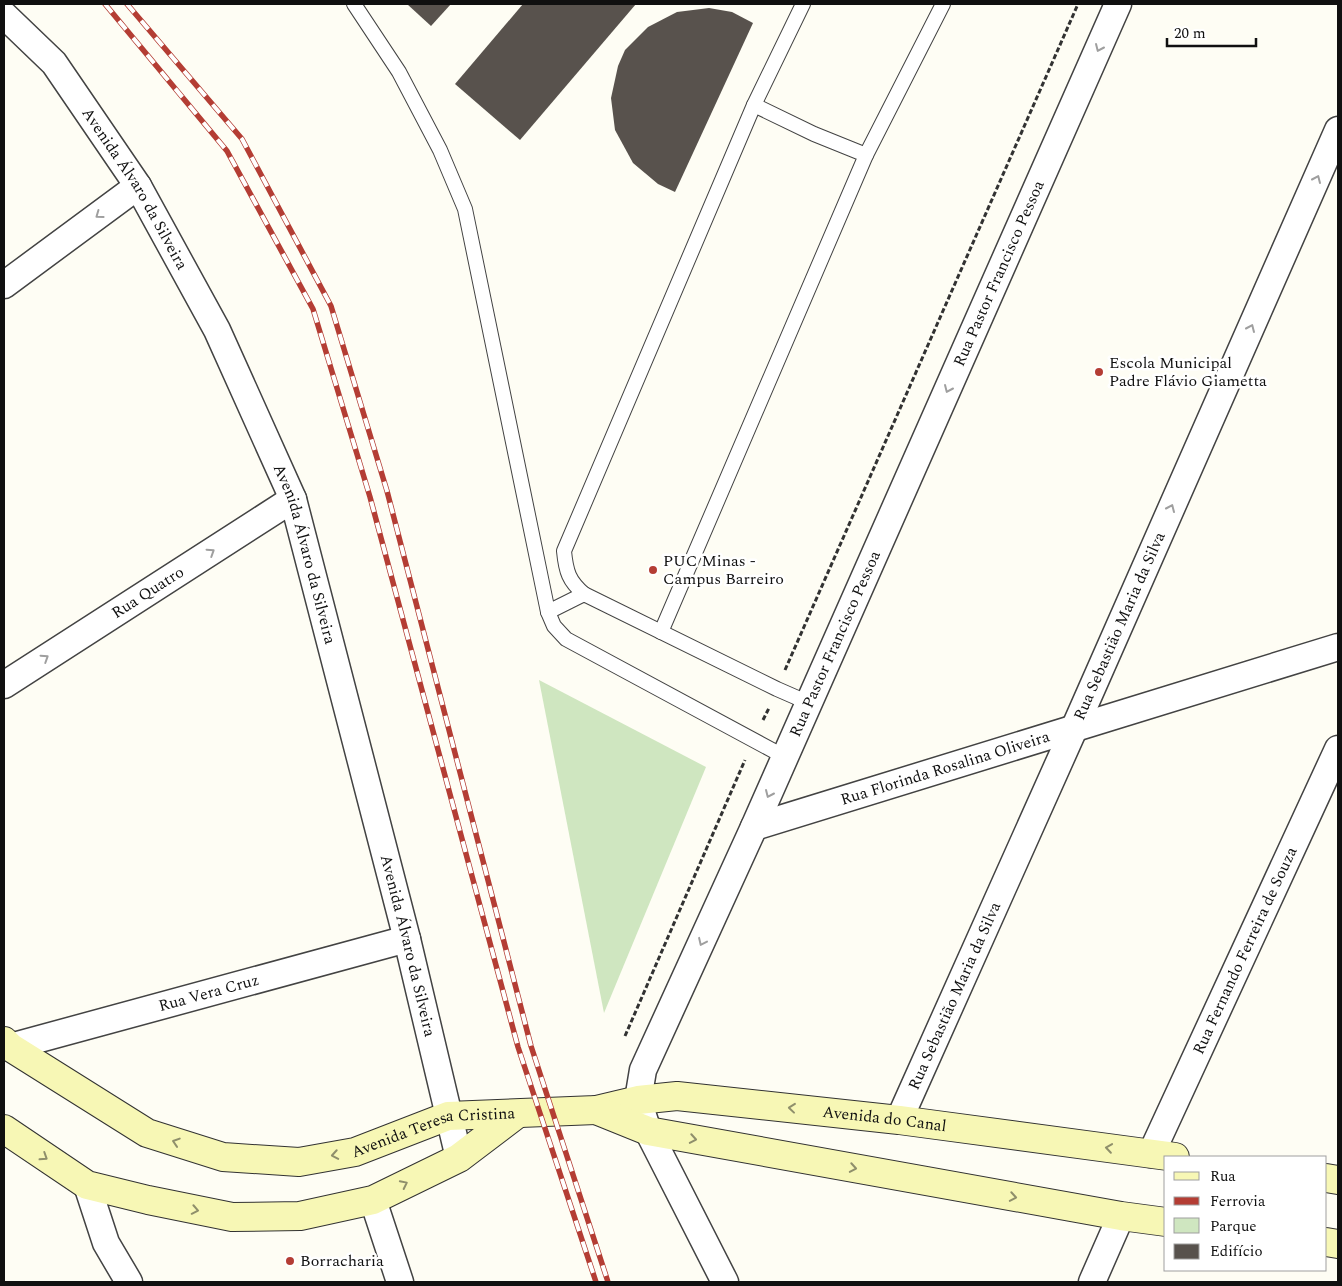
<svg xmlns="http://www.w3.org/2000/svg" width="1342" height="1286" font-family="Spectral,serif">
<rect width="100%" height="100%" fill="#fefdf4"/>
<path fill="#cfe6c0" d="M539,680l167,87 -102,246z"/>
<g fill="#58524d">
<path d="M407,4h44l-20,22z"/>
<path d="M523,4h113l-116,136 -65,-56z"/>
<path d="M709,8l23,4 21,11 -78,169 -17,-8 -25,-21 -18,-33 -4,-32 7,-32 7,-16 23,-23 29,-15z"/>
</g>
<g fill="none" stroke-linecap="round" stroke-linejoin="round">
<defs>
<g id="service">
<path d="M354,4l45,68 41,78 25,59 83,403 6,14 12,13 219,118"/>
<path d="M754,105l49,-101"/>
<path d="M866,155l77,-151"/>
<path d="M584,594c-15,-13 -18,-22 -20,-43l190,-446 60,29 52,21 -205,477"/>
<path d="M548,612l36,-18 193,95 32,14"/>
</g>
<g id="minor">
<path id="s1" d="M4,15l50,48 84,123 79,144 76,169 114,440 52,219"/>
<path d="M4,285l134,-99"/>
<path id="s2" d="M4,685l289,-186"/>
<path id="s3" d="M754,827l584,-180"/>
<path id="s4" d="M10,1047l397,-108"/>
<path id="s5" d="M899,1120l175,-391 264,-599"/>
<path id="s6" d="M1151,1154l187,-405"/>
<path d="M87,1185l19,58 23,39"/>
<path d="M373,1200l27,82"/>
<path id="s7" d="M725,1282l-77,-151 -10,-31 5,-30 111,-243 364,-823"/>
<path d="M1092,1282l29,-66"/>
</g>
<g id="secondary">
<path id="s8" d="M4,1041l6,6 137,86 76,24 76,5 56,-10 93,-36 148,-6 42,-10 39,-4 222,24 276,37"/>
<path d="M596,1110l52,21 473,85 45,6"/>
<path d="M4,1129l83,56 61,15 84,17 68,-1 73,-16 86,-42 58,-44"/>
<path d="M1326,1178l12,2"/>
<path d="M1326,1242l12,2"/>
</g>
</defs>
<use href="#service" stroke="#434343" stroke-width="16"/>
<use href="#minor" stroke="#434343" stroke-width="29"/>
<use href="#secondary" stroke="#323232" stroke-width="30"/>
<g stroke="#323232" stroke-width="3" stroke-dasharray="5 2.5" stroke-linecap="butt">
<path d="M785,670l293,-666"/>
<path d="M763,720l6,-12"/>
<path d="M625,1036l120,-276"/>
</g>
<use href="#service" stroke="#fff" stroke-width="14"/>
<use href="#minor" stroke="#fff" stroke-width="26"/>
<use href="#secondary" stroke="#f7f7b5" stroke-width="28"/>
<defs>
<g id="rail">
<path d="M105,4l122,147 86,158 57,188 148,550 78,235"/>
<path d="M127,4l115,135 89,167 56,185 144,555 77,236"/>
</g>
</defs>
<use href="#rail" stroke="#b43d34" stroke-width="5.5"/>
<use href="#rail" stroke="#fff" stroke-width="4" stroke-dasharray="11" stroke-linecap="butt"/>
</g>
<defs><path id="oneway-chevron" d="M-2-3.5L2.5 0L-2 3.5" fill="none" stroke-width="1.6" stroke-linecap="round" stroke-linejoin="round" transform="scale(1.25)"/></defs>
<g stroke="#9f9f9f">
<use href="#oneway-chevron" transform="translate(1099 48) rotate(114)"/>
<use href="#oneway-chevron" transform="translate(1317 179) rotate(-66)"/>
<use href="#oneway-chevron" transform="translate(99 215) rotate(144)"/>
<use href="#oneway-chevron" transform="translate(1251 328) rotate(-66)"/>
<use href="#oneway-chevron" transform="translate(948 389) rotate(114)"/>
<use href="#oneway-chevron" transform="translate(1171 508) rotate(-66)"/>
<use href="#oneway-chevron" transform="translate(211 552) rotate(-33)"/>
<use href="#oneway-chevron" transform="translate(45 658) rotate(-33)"/>
<use href="#oneway-chevron" transform="translate(769 794) rotate(114)"/>
<use href="#oneway-chevron" transform="translate(702 942) rotate(115)"/>
</g>
<g stroke="#8f8f6b">
<use href="#oneway-chevron" transform="translate(792 1108) rotate(-174)"/>
<use href="#oneway-chevron" transform="translate(693 1139) rotate(10)"/>
<use href="#oneway-chevron" transform="translate(176 1142) rotate(-162)"/>
<use href="#oneway-chevron" transform="translate(1109 1148) rotate(-172)"/>
<use href="#oneway-chevron" transform="translate(335 1155) rotate(170)"/>
<use href="#oneway-chevron" transform="translate(44 1157) rotate(33)"/>
<use href="#oneway-chevron" transform="translate(853 1168) rotate(10)"/>
<use href="#oneway-chevron" transform="translate(404 1184) rotate(-26)"/>
<use href="#oneway-chevron" transform="translate(1013 1197) rotate(10)"/>
<use href="#oneway-chevron" transform="translate(195 1210) rotate(11)"/>
</g>
<g fill="#b43d34" stroke="#fff" stroke-width="2">
<circle cx="1099" cy="372" r="5"/>
<circle cx="653" cy="570" r="5"/>
<circle cx="290" cy="1261" r="5"/>
</g>
<g text-anchor="middle" dominant-baseline="central" stroke-width="5" stroke-linejoin="round" paint-order="stroke">
<g font-size="16" fill="#101010" stroke="#fff">
<text stroke="none"><textPath href="#s1" startOffset="219">Avenida Álvaro da Silveira</textPath></text>
<text stroke="none"><textPath href="#s7" startOffset="1105">Rua Pastor Francisco Pessoa</textPath></text>
<text stroke="none"><textPath href="#s1" startOffset="624">Avenida Álvaro da Silveira</textPath></text>
<text stroke="none"><textPath href="#s2" startOffset="171">Rua Quatro</textPath></text>
<text stroke="none"><textPath href="#s5" startOffset="541">Rua Sebastião Maria da Silva</textPath></text>
<text stroke="none"><textPath href="#s7" startOffset="700">Rua Pastor Francisco Pessoa</textPath></text>
<text stroke="none"><textPath href="#s3" startOffset="200">Rua Florinda Rosalina Oliveira</textPath></text>
<text stroke="none"><textPath href="#s1" startOffset="1029">Avenida Álvaro da Silveira</textPath></text>
<text stroke="none"><textPath href="#s6" startOffset="224">Rua Fernando Ferreira de Souza</textPath></text>
<text stroke="none"><textPath href="#s4" startOffset="206">Rua Vera Cruz</textPath></text>
<text stroke="none"><textPath href="#s5" startOffset="136">Rua Sebastião Maria da Silva</textPath></text>
<text stroke="none"><textPath href="#s8" startOffset="922">Avenida do Canal</textPath></text>
<text stroke="none"><textPath href="#s8" startOffset="465">Avenida Teresa Cristina</textPath></text>
</g>
<g font-size="16" fill="#101010" stroke="#fff" text-anchor="start">
<text x="1109" y="363">Escola Municipal<tspan x="1109" dy="18">Padre Flávio Giametta</tspan></text>
<text x="663" y="561">PUC Minas -<tspan x="663" dy="18">Campus Barreiro</tspan></text>
<text x="300" y="1261">Borracharia</text>
</g>
</g>
<rect width="1342" height="1286" fill="none" stroke="#101010" stroke-width="10"/>
<rect x="1164" y="1156" width="162" height="115" fill="#ffffff" stroke="#9f9f9f"/>
<rect x="1174" y="1172" width="25" height="8" fill="#f7f7b5" stroke="#9f9f9f"/>
<text x="1210" y="1181" font-size="15" fill="#101010">Rua</text>
<rect x="1174" y="1197" width="25" height="8" fill="#b43d34" stroke="#9f9f9f"/>
<text x="1210" y="1206" font-size="15" fill="#101010">Ferrovia</text>
<rect x="1174" y="1218" width="25" height="15" fill="#cfe6c0" stroke="#9f9f9f"/>
<text x="1210" y="1231" font-size="15" fill="#101010">Parque</text>
<rect x="1174" y="1244" width="25" height="15" fill="#58524d" stroke="#9f9f9f"/>
<text x="1210" y="1256" font-size="15" fill="#101010">Edifício</text>
<path d="M1167 38v8h89v-8" fill="none" stroke="#101010" stroke-width="2.5"/>
<text x="1174" y="38" font-size="15" fill="#101010" stroke="#ffffff" stroke-width="4" paint-order="stroke">20 m</text>
</svg>
